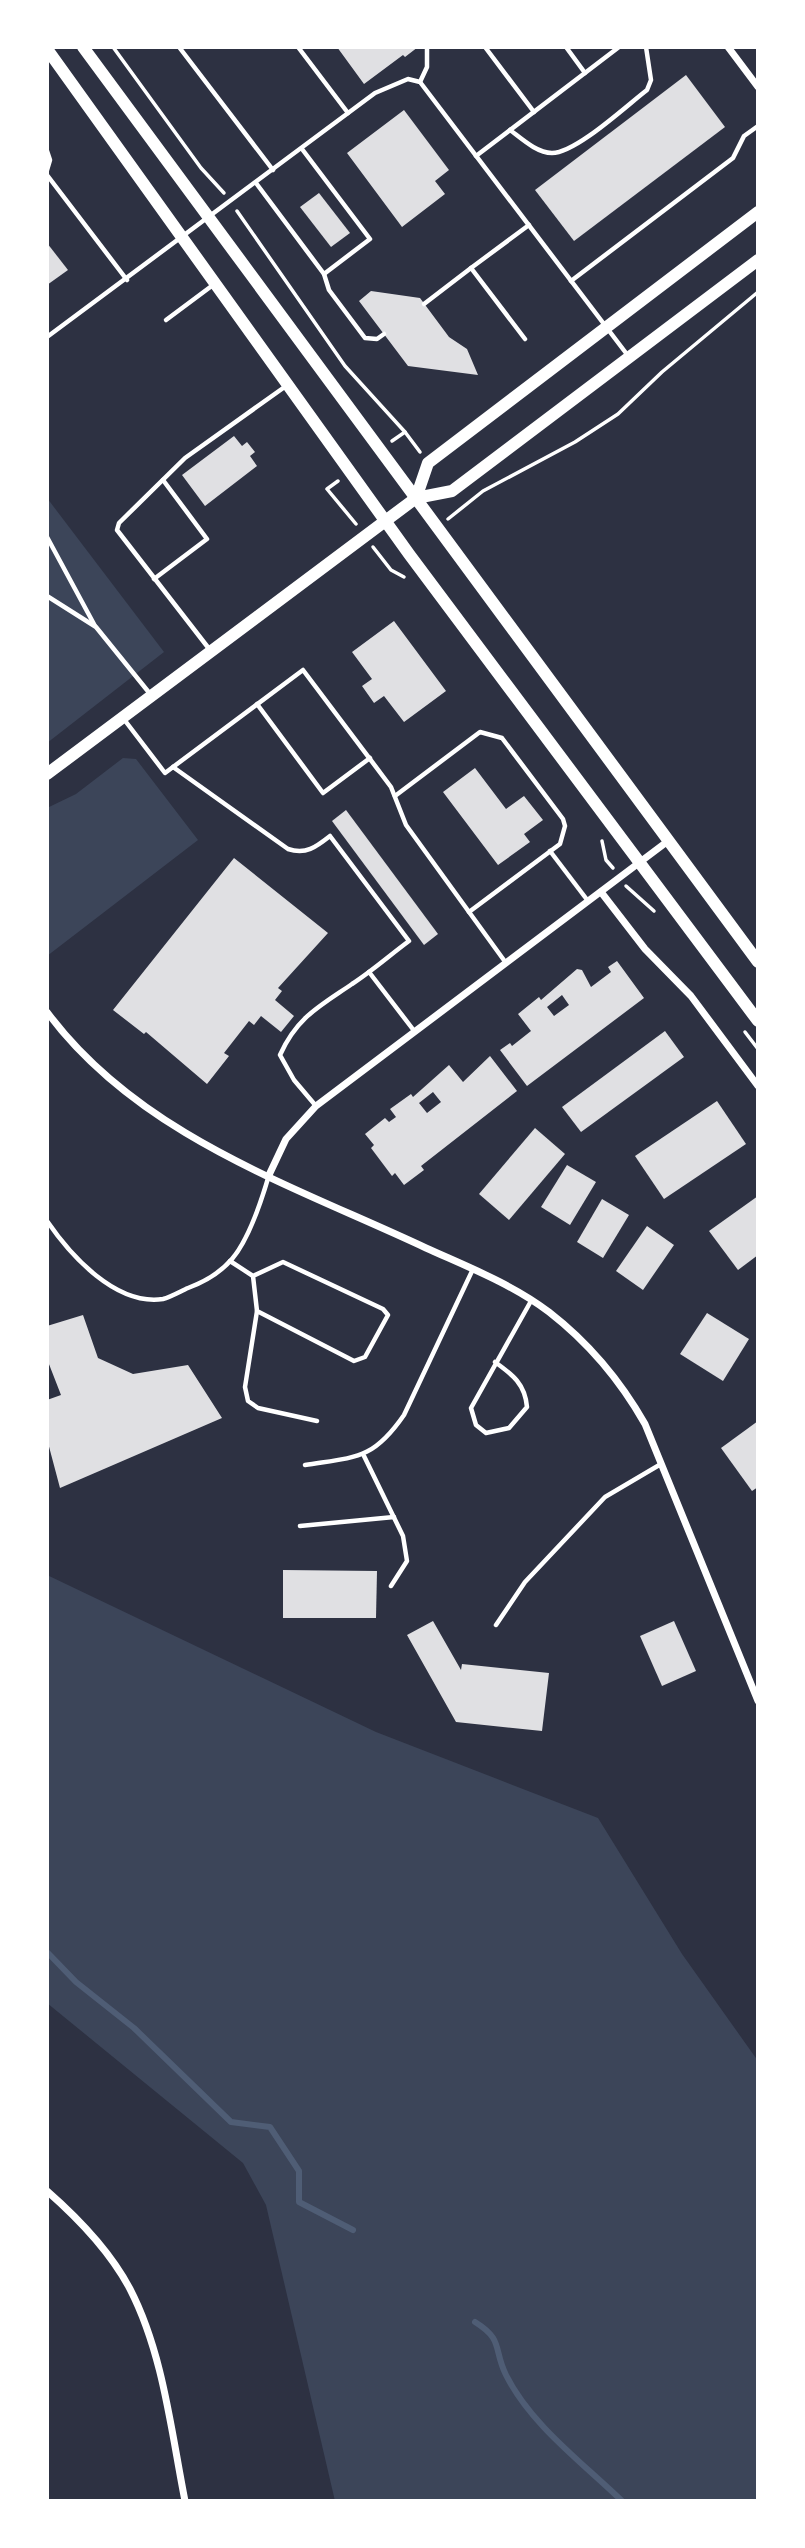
<svg xmlns="http://www.w3.org/2000/svg" width="805" height="2548" font-family="'Space Grotesk',sans-serif">
<rect width="100%" height="100%" fill="#2d3142"/>
<g fill="#3c4559">
<path d="M47,498l117,154 -117,91z"/>
<path d="M123,758l13,1 62,81 -151,116v-148l29,-14z"/>
<path d="M47,1575l329,157 222,86 84,136 76,107v440h-423l-69,-296 -23,-42 -196,-160z"/>
</g>
<g fill="none" stroke-linecap="round" stroke-linejoin="round">
<g stroke="#4f5d75" stroke-width="6">
<path d="M47,1952l29,30 58,46 97,94 39,5 29,44v31l54,28"/>
<path d="M475,2322c29,18 18,27 31,53 25,50 77,88 116,126"/>
</g>
</g>
<g fill="#e0e0e3" fill-rule="evenodd">
<path d="M337,47h81l-13,10 -2,-2 -39,29z"/>
<path d="M686,75l39,52 -151,114 -39,-51z"/>
<path d="M404,110l45,60 -14,11 10,13 -43,33 -55,-74z"/>
<path d="M319,193l31,40 -19,14 -31,-40z"/>
<path d="M47,243l21,27 -21,15z"/>
<path d="M371,291l49,7 29,39 18,12 11,26 -70,-9 -49,-65z"/>
<path d="M234,436l8,10 5,-4 8,10 -5,4 7,10 -52,40 -23,-31z"/>
<path d="M394,621l52,70 -42,31 -20,-26 -10,7 -12,-17 10,-7 -20,-27z"/>
<path d="M475,768l31,41 18,-13 19,24 -19,14 6,8 -32,23 -55,-73z"/>
<path d="M346,810l92,124 -14,11 -92,-124z"/>
<path d="M234,858l94,75 -50,55 4,3 -7,9 19,16 -13,16 -20,-16 -7,9 -5,-4 -25,32 5,3 -22,28 -61,-52 -2,2 -31,-24z"/>
<path d="M617,961l27,37 -117,88 -27,-36 10,-7 2,3 19,-15 -13,-17 21,-17 2,3 36,-31 5,1 9,17 20,-15 -3,-5zM562,995l7,10 -15,11 -7,-9z"/>
<path d="M665,1031l19,26 -103,75 -19,-25z"/>
<path d="M490,1056l27,35 -96,75 3,4 -20,15 -9,-12 -3,3 -21,-28 3,-3 -9,-11 20,-16 4,4 7,-5 -6,-8 21,-15 2,3 36,-32 14,17zM433,1092l8,10 -14,11 -8,-10z"/>
<path d="M717,1101l29,43 -82,55 -29,-43z"/>
<path d="M535,1128l30,26 -56,66 -30,-26z"/>
<path d="M567,1165l29,17 -26,43 -29,-18z"/>
<path d="M758,1196v59l-20,15 -29,-39z"/>
<path d="M602,1199l27,16 -26,43 -26,-16z"/>
<path d="M647,1226l27,19 -31,45 -27,-19z"/>
<path d="M707,1313l42,26 -26,42 -43,-27z"/>
<path d="M83,1315l15,43 35,16 55,-9 34,53 -162,70 -13,-49v-39l14,-5 -14,-36v-33z"/>
<path d="M758,1421v66l-6,4 -31,-43z"/>
<path d="M283,1570l94,1 -1,47h-93z"/>
<path d="M433,1621l28,49 1,-6 87,9 -7,58 -86,-9 -49,-87z"/>
<path d="M674,1621l22,50 -34,15 -22,-50z"/>
</g>
<g fill="none" stroke-linecap="round" stroke-linejoin="round">
<g stroke="#fff" stroke-width="3.5">
<path d="M113,47l88,121 23,25"/>
<path d="M237,211l108,155 60,66"/>
<path d="M392,441l13,-9 15,20"/>
<path d="M338,481l-11,8 29,35"/>
<path d="M448,519l35,-28 92,-49 43,-28 44,-42 96,-80"/>
<path d="M373,547l18,23 13,7"/>
<path d="M602,841l4,19 7,8"/>
<path d="M626,886l28,25"/>
<path d="M745,1032l13,17"/>
</g>
<g stroke="#fff" stroke-width="4.5">
<path d="M179,47l94,123"/>
<path d="M298,47l50,66"/>
<path d="M485,47l49,65"/>
<path d="M566,47l19,26"/>
<path d="M420,82l7,-15v-20"/>
<path d="M510,130c12,9 27,23 42,23 24,0 74,-47 95,-63l4,-10 -5,-33"/>
<path d="M47,151l3,9 -3,10"/>
<path d="M476,156l143,-109"/>
<path d="M47,175l80,105"/>
<path d="M256,183l68,91 46,-35 -68,-90"/>
<path d="M324,274l5,16 36,48 12,1 7,-5"/>
<path d="M571,281l162,-123 11,-22 14,-10"/>
<path d="M424,304l47,-36"/>
<path d="M166,320l47,-35"/>
<path d="M47,337l328,-244 33,-14 12,3 209,275"/>
<path d="M525,339l-54,-71 58,-43"/>
<path d="M47,537l48,89"/>
<path d="M154,579l53,-40 -44,-59"/>
<path d="M47,596l49,31 55,68"/>
<path d="M210,650l-93,-120 2,-7 66,-65 101,-72"/>
<path d="M257,704l66,89 47,-35"/>
<path d="M123,718l42,55 138,-103 88,117 15,38 100,138"/>
<path d="M173,767l115,82c18,6 28,-2 42,-13l79,105c-19,14 -37,30 -57,43 -32,22 -55,33 -72,71l14,25 22,26"/>
<path d="M395,796l85,-64 22,6 61,81 2,7 -5,18 -91,68"/>
<path d="M550,851l38,50"/>
<path d="M369,972l46,60"/>
<path d="M47,1221c24,35 69,85 116,78 8,-2 18,-8 25,-11 16,-6 33,-16 44,-29 16,-19 30,-60 37,-84"/>
<path d="M230,1261l23,15 30,-14 100,47 5,6 -23,42 -11,4 -97,-50 -4,-35"/>
<path d="M257,1311l-12,76 3,14 10,7 59,13"/>
<path d="M495,1362c18,13 30,22 32,45l-18,21 -23,5 -10,-8 -5,-17 60,-107"/>
<path d="M364,1456l39,80 4,25 -16,25"/>
<path d="M305,1465c51,-8 68,-5 99,-50l69,-146"/>
<path d="M300,1526l94,-9"/>
<path d="M496,1625l29,-43 80,-85 56,-33"/>
</g>
<g stroke="#fff" stroke-width="7">
<path d="M728,47l30,40"/>
<path d="M601,892l44,57 46,47 67,90"/>
<path d="M47,1012c92,124 245,173 379,236 42,19 86,36 123,64 40,31 71,68 96,112l113,277"/>
<path d="M269,1175l17,-36 30,-33 352,-265"/>
<path d="M47,2191c32,28 63,60 83,98 33,64 41,141 55,212"/>
</g>
<g stroke="#fff" stroke-width="12">
<path d="M83,47l675,915"/>
<path d="M47,49l362,505 349,467"/>
<path d="M416,498l12,-35 330,-251"/>
<path d="M47,774l369,-276 36,-7 306,-231"/>
</g>
</g>
<rect width="805" height="2548" fill="none" stroke="#ffffff" stroke-width="98"/>
</svg>
